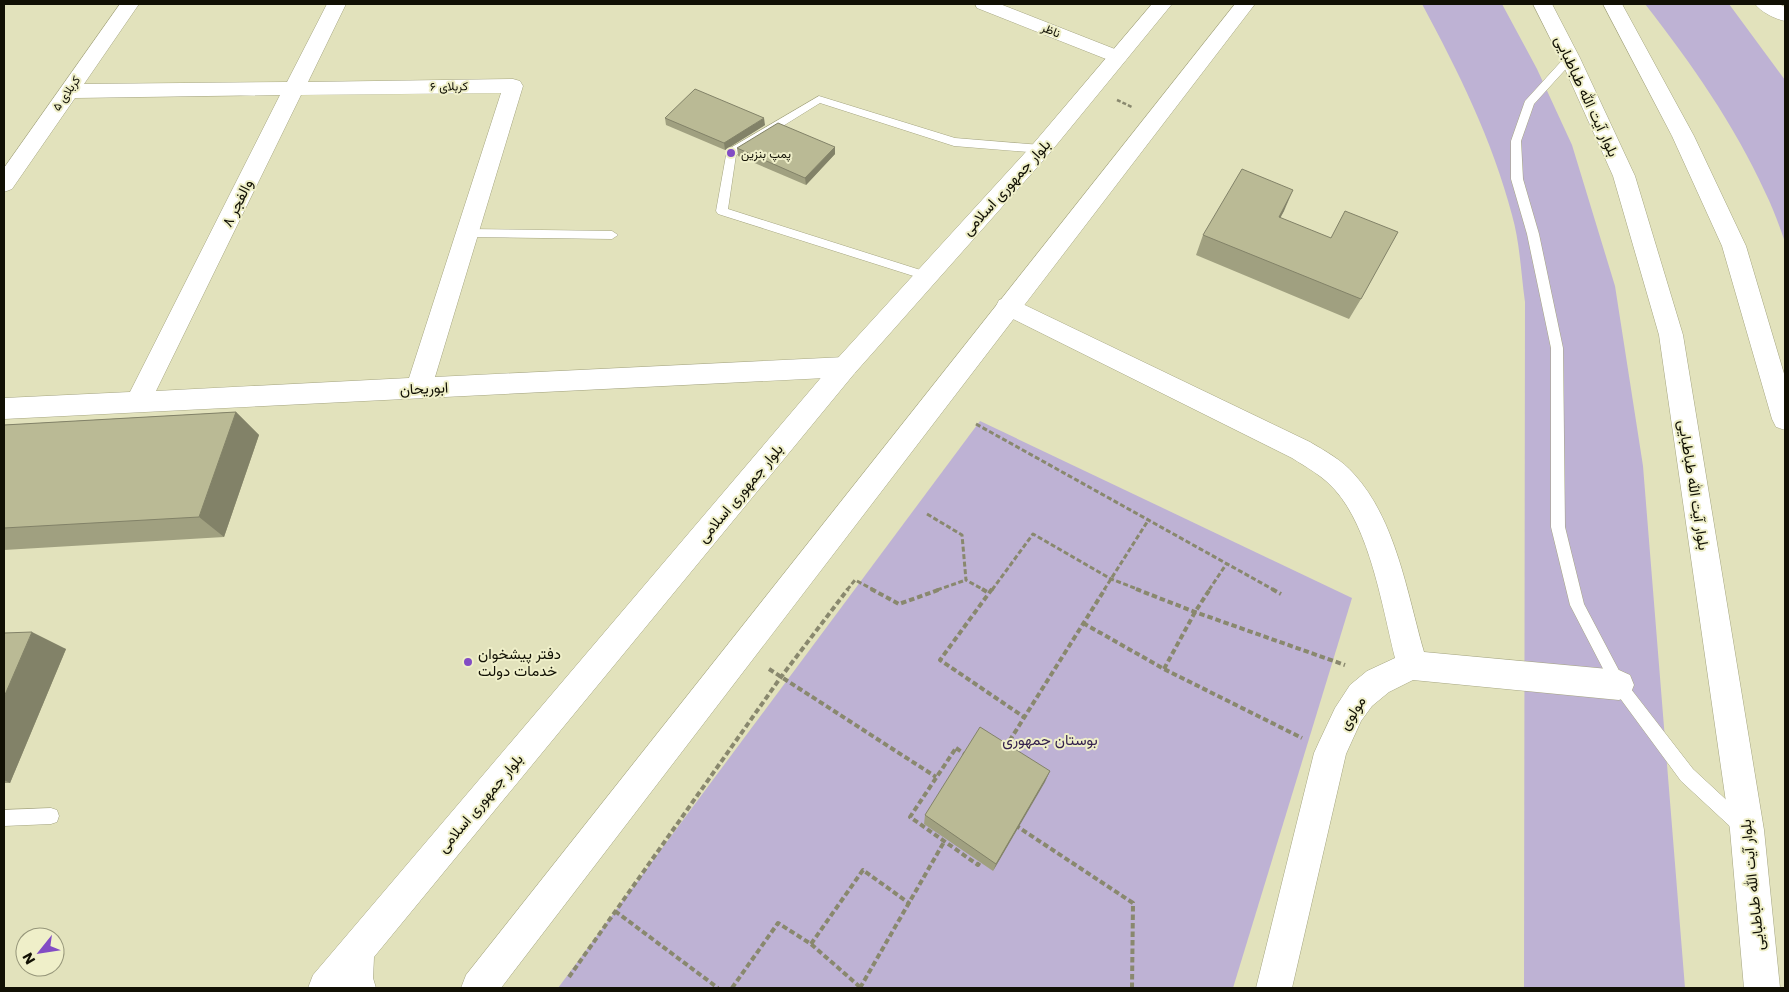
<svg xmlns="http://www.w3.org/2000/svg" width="1789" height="992" font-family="Poppins,Vazirmatn,sans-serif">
<rect width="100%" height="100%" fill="#e2e2bc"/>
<g fill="#beb2d4">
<path d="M1422,4h80l35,65 35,76 43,141 28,180 42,522h-161l1,-686c-4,-28 -5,-59 -13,-87 -20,-76 -53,-142 -90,-211z"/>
<path d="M1645,4h84l56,76v162c-6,-17 -12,-34 -20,-50 -31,-68 -74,-129 -120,-188z"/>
<path d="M980,421l372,177 -119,390h-675z"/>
</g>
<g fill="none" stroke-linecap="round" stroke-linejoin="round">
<defs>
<g id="service">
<path d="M1570,55l4,1v4l-40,44 -13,37 2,38 16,55 24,114 2,179 19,77 40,76 69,89 54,50 2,6 -2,6 -6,2 -6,-2 -54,-50 -67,-91 -44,-85 -19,-78v-179l-24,-114 -16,-55v-38l14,-40 41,-45z"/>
<path d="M819,96l136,42 86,7 5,4 -5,4 -87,-7 -134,-43 -84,52 -8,54 202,64 2,3 -6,4 -208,-66 -2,-3 11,-61z"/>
<path d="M467,229l145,2 6,4 -6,4 -145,-2 -6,-4z"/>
<path d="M51,808l6,2 2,6 -2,6 -6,2 -47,2v-16z"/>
</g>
<g id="minor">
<path d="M120,4h19l-55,80 203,-2 40,-78h19l-38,78 205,-3 7,2 3,5 -88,291 410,-20 9,3 4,7 -4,7 -9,3 -841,42v-21l126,-6 150,-297 -205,3 -63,91 -8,3v-24zM501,93l-92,285 -253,13 145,-296z"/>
<path d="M975,4h25l125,49 3,4 -3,4 -7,2 -7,-2 -134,-53z"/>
<path d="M1008,297l302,145c15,9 32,18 44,32 42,46 53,119 70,178l195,18 11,5 4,10 -4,10 -11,5 -206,-20 -24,12 -17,14 -11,15 -15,33 -54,234h-36l58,-235 5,-11 16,-34 15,-23 17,-14 28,-13c-13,-52 -25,-129 -60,-168 -12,-14 -29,-23 -43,-32l-293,-146 -3,-6 3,-6z"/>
</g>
<path id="tertiary" d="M1755,4h24l6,3v14c-10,-2 -24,-9 -30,-17z"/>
<g id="secondary">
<path d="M1152,4h20l-123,150 -195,220 -480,583 -1,21 3,10h-68l5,-13 523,-615 197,-216z"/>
<path d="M1235,4h20l-754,984h-40l5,-13z"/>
<path d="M1533,4h19l28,54 55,118 48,159 81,495 16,158h-36l-14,-158 -71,-495 -46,-159 -53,-118z"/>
<path d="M1603,4h19l72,132 52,110 39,131v53l-9,-3 -4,-8 -50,-173 -50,-110z"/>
</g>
</defs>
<use href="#service" stroke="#a5a581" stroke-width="1"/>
<use href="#minor" stroke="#a5a581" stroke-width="1"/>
<use href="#tertiary" stroke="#a5a581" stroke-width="1"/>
<use href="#secondary" stroke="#a5a581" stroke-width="1"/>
<path stroke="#89886e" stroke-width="2.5" stroke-dasharray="4 2" stroke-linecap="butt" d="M1117,100l15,7"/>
<g stroke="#89886e" stroke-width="3" stroke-dasharray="5 2.5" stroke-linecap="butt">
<path d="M976,424l298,166"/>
<path d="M927,514l35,21 4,45 18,10"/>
<path d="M847,590l8,-10 19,10"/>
<path d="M937,590l29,-10"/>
<path d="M992,590l41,-56 78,45 29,11"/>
<path d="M1104,590l45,-71"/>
<path d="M1209,590l18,-27"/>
</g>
<g stroke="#89886e" stroke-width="4" stroke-dasharray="5.5 3" stroke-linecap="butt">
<path d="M871,589l28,15 42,-15"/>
<path d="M982,589l7,4"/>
<path d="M992,589l-52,71 84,57"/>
<path d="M1136,589l59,23 150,53"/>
<path d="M1272,589l9,5"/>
<path d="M1083,623l81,46 138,69"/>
<path d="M769,669l167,108"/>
<path d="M1164,669l31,-57 15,-23"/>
<path d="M956,748l66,45 -44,72 -68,-48z"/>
<path d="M1005,748l100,-159"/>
<path d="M1015,825l118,78 -1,85"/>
<path d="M615,911l103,77"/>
<path d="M811,944l52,-74 47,34"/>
<path d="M569,977l212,-300 67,-88"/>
<path d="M732,988l46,-65 33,21 49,43"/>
<path d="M860,988l84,-146"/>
</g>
<use href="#service" fill="#fff" fill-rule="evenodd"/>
<use href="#minor" fill="#fff" fill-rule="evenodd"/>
<use href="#tertiary" fill="#fff" fill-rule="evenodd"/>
<use href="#secondary" fill="#fff" fill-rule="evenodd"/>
</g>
<g fill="#a0a080">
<path d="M665,118l100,7 -40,25 -59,-25z"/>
<path d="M835,147v7l-29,31 -68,-29 -1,-8z"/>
<path d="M1284,211l-4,6 81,82 -12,20 -153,-64 7,-20z"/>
<path d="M236,412l23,23 -35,102 -220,13v-125z"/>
<path d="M4,633l62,16 -56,134h-6z"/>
<path d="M1050,771l-57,100 -69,-47 1,-9z"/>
</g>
<g fill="#828268">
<path d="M764,118l1,7 -40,25 -1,-7z"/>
<path d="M835,147v7l-29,31 -1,-7z"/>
<path d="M1293,190l-9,21 -14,26 9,-20z"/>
<path d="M236,412l23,23 -35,102 -25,-20z"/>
<path d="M32,632l34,17 -56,134 -6,-3v-83z"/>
<path d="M1050,771l-5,11 -52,89 3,-7z"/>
</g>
<g fill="#baba95" stroke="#828268">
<path d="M695,89l69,29 -40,25 -59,-25z"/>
<path d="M778,123l57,24 -30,31 -68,-30z"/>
<path d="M1242,169l51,21 -14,27 52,21 14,-27 53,21 -37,67 -158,-64z"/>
<path d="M236,412l-37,105 -195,11v-103z"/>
<path d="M32,632l-28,65v-64z"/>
<path d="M980,727l70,44 -54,93 -71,-49z"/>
</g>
<g fill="#824cc4" stroke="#efefc9" stroke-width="2">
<circle cx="731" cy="153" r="5"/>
<circle cx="468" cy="662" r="5"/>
</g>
<g text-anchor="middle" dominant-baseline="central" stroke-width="4" stroke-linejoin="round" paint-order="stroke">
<g font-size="12" fill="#111004" stroke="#efefc9">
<text transform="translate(1051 30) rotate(22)">ناظر</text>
<text transform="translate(449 86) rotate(-1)">کربلای ۶</text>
<text transform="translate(66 93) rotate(-55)">کربلای ۵</text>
</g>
<g font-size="12" fill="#111004" stroke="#efefc9" text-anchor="start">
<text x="741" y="153">پمپ بنزین</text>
</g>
<g font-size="15" fill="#111004" stroke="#efefc9">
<text transform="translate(1587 96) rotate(65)">بلوار آیت الله طباطبایی</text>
<text transform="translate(1006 187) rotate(-48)">بلوار جمهوری اسلامی</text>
<text transform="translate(237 203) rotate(-64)">والفجر ۸</text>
<text transform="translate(424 388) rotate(-3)">ابوریحان</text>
<text transform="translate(1694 485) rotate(81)">بلوار آیت الله طباطبایی</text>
<text transform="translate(740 493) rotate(-50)">بلوار جمهوری اسلامی</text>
<text transform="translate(1352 713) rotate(-58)">مولوی</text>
<text transform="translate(480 803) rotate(-50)">بلوار جمهوری اسلامی</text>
<text transform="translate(1752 885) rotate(-96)">بلوار آیت الله طباطبایی</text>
</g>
<g font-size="15" fill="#111004" stroke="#efefc9" text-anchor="start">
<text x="478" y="653">دفتر پیشخوان<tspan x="478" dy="17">خدمات دولت</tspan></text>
</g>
<g font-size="15" fill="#34214d" stroke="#efefc9">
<text x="1050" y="739">بوستان جمهوری</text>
</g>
</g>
<rect width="1789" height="992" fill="none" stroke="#111004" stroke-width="10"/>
<g transform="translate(40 952) rotate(240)"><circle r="24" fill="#efefc9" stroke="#96967a"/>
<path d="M0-4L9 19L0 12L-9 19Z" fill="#824cc4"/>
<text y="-8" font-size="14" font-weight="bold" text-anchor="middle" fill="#111004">N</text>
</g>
</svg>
